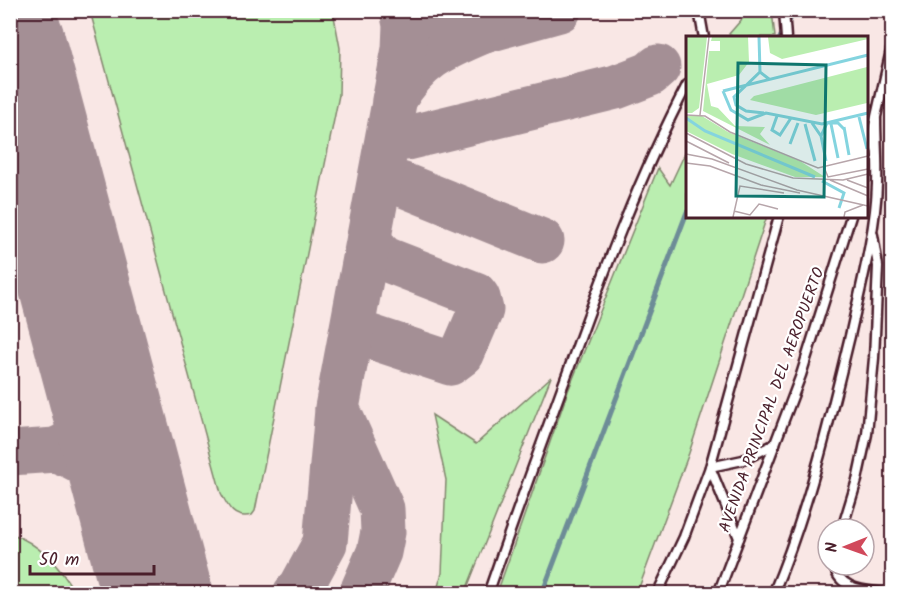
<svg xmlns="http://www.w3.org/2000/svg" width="903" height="604" font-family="Kalam,sans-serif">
<rect width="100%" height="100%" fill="#fff"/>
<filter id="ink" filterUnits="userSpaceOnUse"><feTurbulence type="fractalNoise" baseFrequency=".0167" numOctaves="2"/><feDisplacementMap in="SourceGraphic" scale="12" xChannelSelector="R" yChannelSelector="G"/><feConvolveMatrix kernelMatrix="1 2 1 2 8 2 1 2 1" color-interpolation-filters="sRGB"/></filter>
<g filter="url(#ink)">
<path fill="#f9e7e5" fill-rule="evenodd" d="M10,11h882v582h-881zM687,38h179v178h-179zM828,529h36v36h-36z"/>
<g fill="#baeeb0" stroke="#82866e" stroke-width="1.5">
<path d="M90,11h243l7,37 -1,47 -84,416 -3,4c-18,5 -24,-8 -31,-22z"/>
<path d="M749,11h23l3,26h-42l-4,-3z"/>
<path d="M687,149v67h80l-78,237 -52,140h-140l71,-202 90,-223 12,17z"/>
<path d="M551,377l-86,216h-29l6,-20 4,-93 -14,-65 44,29z"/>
<path d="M10,533c30,11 50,33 65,60h-64z"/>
</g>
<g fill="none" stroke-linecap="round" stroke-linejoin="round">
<g stroke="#6d8c97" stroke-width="5">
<path d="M780,38l15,-28"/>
<path d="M542,594l145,-382"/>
</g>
<g stroke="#a48f95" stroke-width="45">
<path d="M484,31l75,-21"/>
<path d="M394,100c24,-41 47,-51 90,-69 -28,4 -48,-3 -69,-21"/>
<path d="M407,138l209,-51 34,-13 8,-7"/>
<path d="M401,184l141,57"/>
<path d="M353,331l97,32 12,-9 19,-44 -3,-12 -3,-4 -90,-35 -9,-8 -7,-13"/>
<path d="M103,392c-1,6 0,13 -2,19 -4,19 -28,31 -45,39 20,7 34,15 49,29l74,115"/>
<path d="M10,453l46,-3"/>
<path d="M295,594l6,-7 24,-44 12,-133"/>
<path d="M361,594l18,-42 4,-20 -1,-23 -45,-101 67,-359 1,-24 -3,-15"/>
</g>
<path stroke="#a48f95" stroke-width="111" d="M10,44l147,550"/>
<defs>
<g id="service">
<path d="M699,10l5,28"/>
<path d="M784,10l2,28"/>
<path d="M866,161l26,-115"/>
<path d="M842,529l15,-49 10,-46 7,-76 4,-92 -5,-31"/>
<path d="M739,538l-29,-71 33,-7 32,-16"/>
<path d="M834,565c5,26 33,25 54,29"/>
<path d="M488,594c26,-76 54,-152 82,-228 34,-95 70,-191 117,-281"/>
<path d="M657,594l27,-57 26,-70 69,-251"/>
<path d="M718,594l83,-219 50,-159"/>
<path d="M773,594c35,-83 56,-171 77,-258 10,-46 26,-106 27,-152 1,-21 -1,-43 -1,-64"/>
</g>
</defs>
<use href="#service" stroke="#4a1f2b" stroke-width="13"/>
<use href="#service" stroke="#fff" stroke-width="8"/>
</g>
</g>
<g text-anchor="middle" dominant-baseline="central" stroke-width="4.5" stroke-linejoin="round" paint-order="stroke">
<g font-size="16" fill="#4a1f2b" stroke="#fff">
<text transform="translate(772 400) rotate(-70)">AVENIDA PRINCIPAL DEL AEROPUERTO</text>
</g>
</g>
<g transform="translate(686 36)">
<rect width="182" height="182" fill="#fff"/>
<path d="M0,1h21l-8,71 -7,5h-6zM26,1h36l1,25 -10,13 -32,9 4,22 7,2 17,18 30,1 -5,7 10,11 -67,-34 6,-60h11v-10h-9zM82,1h99l1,2 -86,20 -12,-6zM181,31v36l-51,12 -66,-15 4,-4zM0,80h16l26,16 72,29 25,16h-30l-63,-23 -46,-23z" fill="#baeeb0"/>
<path fill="none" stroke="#84d4df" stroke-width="3" d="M73,1l1,35M37,55l8,19 17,10 18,-7 56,11 46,-11M37,55l145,-36M78,77l-18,-2 -10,-6 -2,-8 26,-25 9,7M91,80l-5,14 8,5 11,-17M173,81l8,32M0,82l19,13 110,46M126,87l9,13 6,-13h11l6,6M119,88l10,37M145,88l7,34M158,91l5,28M135,100l5,25M104,108l8,-21M136,145l22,12 -5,15"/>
<path fill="none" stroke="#b7a5aa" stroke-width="1.5" d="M0,79l19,1 25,16 88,36 50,-12M14,79l9,-78M0,97l60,31 47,14 50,2 25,-6M0,105l43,22M0,118l26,5 85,31 71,16M0,127l24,3 51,19 39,8M138,131l4,10 40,-8M144,144l38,16M161,144l21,8M48,175l16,4 9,-11 19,5M47,181l7,-31 44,7M158,181l1,-5 18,-7"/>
<path fill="#0f766e" fill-opacity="0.15" stroke="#0f766e" stroke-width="3" d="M52,27l88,2 -2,132 -88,-1z"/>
<rect width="182" height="182" fill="none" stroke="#4a1f2b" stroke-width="3"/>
</g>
<rect width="903" height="604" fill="none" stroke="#fff" stroke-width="36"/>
<rect x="18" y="18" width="867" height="568" fill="none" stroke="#4a1f2b" stroke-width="2" filter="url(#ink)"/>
<g transform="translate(846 547) rotate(269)"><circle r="28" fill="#ffffff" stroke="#b7a5aa" stroke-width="1.5"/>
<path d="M0-4.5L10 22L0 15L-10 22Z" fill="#d1495b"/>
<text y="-9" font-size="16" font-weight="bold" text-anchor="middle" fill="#4a1f2b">N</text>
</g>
<path d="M30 565v9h124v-9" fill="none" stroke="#4a1f2b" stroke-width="3"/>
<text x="39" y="565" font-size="18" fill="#4a1f2b" stroke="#ffffff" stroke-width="4.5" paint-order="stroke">50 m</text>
</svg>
